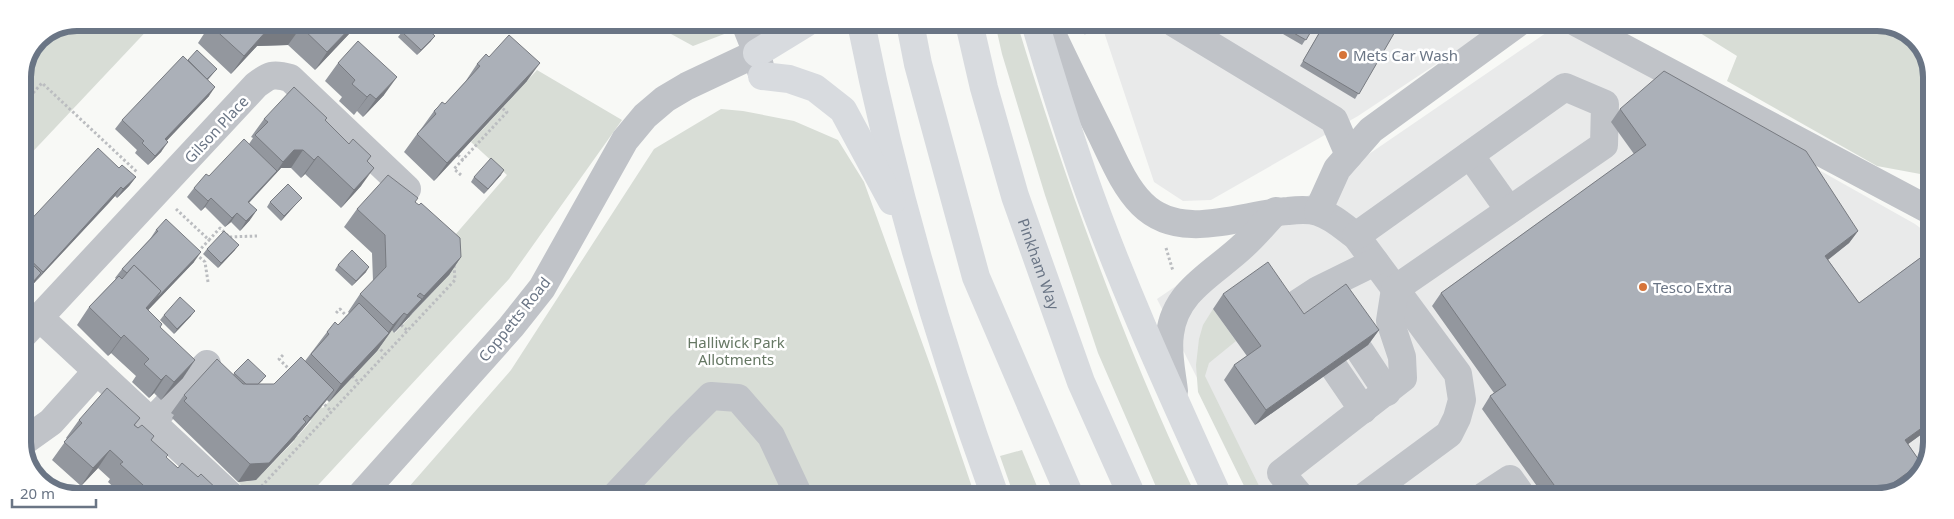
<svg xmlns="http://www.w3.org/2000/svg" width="1954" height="519" font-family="'Noto Sans',sans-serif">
<rect width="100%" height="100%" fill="#f8f9f6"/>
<g fill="#e9eaea">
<path d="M1101,23h397l-140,93 -147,84 -28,1 -29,-19z"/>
<path d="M1559,24l356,200 16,12 -1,217 -20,32 -33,11h-620l-100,-197z"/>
</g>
<g fill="#d8ddd6">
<path d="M77,23h77l-131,139v-85l16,-39z"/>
<path d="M651,23h102l-60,23z"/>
<path d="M995,23h22c49,161 107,321 179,473h-36l-62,-143 -53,-158 -43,-141z"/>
<path d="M1684,23l204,1 30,17 13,29v106l-54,-10 -150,-85 10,-25z"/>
<path d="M537,70l85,50 -113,159 -201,217h-57l-13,-14 18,-2 38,-39v-8l4,3 13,-15 -1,-1 11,-13 2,1 53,-57 -1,-2 17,-19 3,3 14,-15 -1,-7 4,3 37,-39 -7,-25 65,-75 -36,-33z"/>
<path d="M721,109l22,2 51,10 44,19 26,42 72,199 39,115h-574l110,-126 143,-221z"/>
<path d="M1213,309l23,32 -27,22 -4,13 59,120h-15l-51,-104 -2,-27 3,-26 4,-14z"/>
<path d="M1022,450l19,46h-27l-14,-40z"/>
</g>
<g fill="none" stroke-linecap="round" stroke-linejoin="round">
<g stroke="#bbbdc0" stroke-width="3" stroke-dasharray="2.5 2.5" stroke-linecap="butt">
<path d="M1082,23l4,11"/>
<path d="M23,104l19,-21 95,89"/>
<path d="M458,155l5,5"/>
<path d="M461,175l-7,-6 53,-57 -5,-4"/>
<path d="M176,209l33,31 11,-12 9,9 28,-1"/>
<path d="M1166,248l7,23"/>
<path d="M208,282l-3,-20 -9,-8 13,-14"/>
<path d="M336,313l4,-4 9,10"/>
<path d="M401,325l7,6"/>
<path d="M377,346l8,8"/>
<path d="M283,355l-4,4 13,13"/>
<path d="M352,376l7,7"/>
<path d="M321,401l10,10"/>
<path d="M258,490l197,-210 -1,-15"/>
</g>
<g stroke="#c0c3c8" stroke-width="28">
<path d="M745,23l12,30 4,18"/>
<path d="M1047,23c17,37 35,73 53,109 12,24 23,53 42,72 39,39 100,10 146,7 9,-1 21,-2 30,1 14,4 27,16 38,24l102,138 4,26 -5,18 -8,16 -84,62"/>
<path d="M1174,23l160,97 15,35"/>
<path d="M1577,23l354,188"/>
<path d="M1470,155l39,55"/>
<path d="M1318,211l19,-42 34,-39 147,-107"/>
<path d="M39,317l191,178"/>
<path d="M1303,322l-11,-15 26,-17 57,-28"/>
<path d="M23,335l233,-250c13,-10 17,-12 34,-7l117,111"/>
<path d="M1360,351l27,41"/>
<path d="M1335,369l28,41"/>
<path d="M1174,391c-2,-18 -7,-38 -4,-57 5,-44 45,-61 74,-89 11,-10 21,-22 32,-34"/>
<path d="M151,422l56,-58"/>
<path d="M23,442l28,-20 46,-51"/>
<path d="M360,496l151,-169 31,-39 83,-148 20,-24 20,-17 22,-13 70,-33"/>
<path d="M615,496l65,-69 31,-31 27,2 33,38 28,60"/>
<path d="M1300,496l-19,-23 122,-95 -1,-21 -12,-36 5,-32 209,-144 1,-41 -40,-17 -209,149"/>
<path d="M1484,496l26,-17 12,17"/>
</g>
<g stroke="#d8dbdf" stroke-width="28">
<path d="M861,23c32,161 78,319 134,473"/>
<path d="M910,23l8,41 58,213 94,219"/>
<path id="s1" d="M969,23l15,65 31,108 66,186 51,114"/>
<path d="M1035,23c15,51 31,102 48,152 38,109 87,215 135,321"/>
<path d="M757,53l49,-30"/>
<path d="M762,76l27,3 26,9 28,22 49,91"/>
</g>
</g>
<g fill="#93979e">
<path d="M211,23h146l-8,11 -34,36 -27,-25 -31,1 -26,28 -33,-31z"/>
<path d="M1264,23h52l-14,22z"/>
<path d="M1325,23h75l-45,76 -55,-33z"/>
<path d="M402,32l29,9 -14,14 -19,-18z"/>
<path d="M489,57l38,24 -93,100 -30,-29 13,-18 4,-5 13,-18 11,-7 20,-22 12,-18z"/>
<path d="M188,60l29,9 -9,11 1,16 -43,45 -5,11 -13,13 -13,-12 2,-3 -22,-21 7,-9z"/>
<path d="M338,63l46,32 -21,22 -6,-6 -3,4 -15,-14 3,-4 -17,-16z"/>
<path d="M1620,109l238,122 -9,12 -21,17 31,43 72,-53 -1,148 -1,1 1,3v26l-22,16 13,19 -8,13 -36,20h-333l-62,-87 8,-13 4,-3 -62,-87 9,-13 193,-139 -23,-32z"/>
<path d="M264,119l61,1 24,24 22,12 -4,6 -6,24 -20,22 -36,-34 -4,4 -10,-10h-10l-32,35 1,17 -10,11 -9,-9 -6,5 -20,-20 -4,4 -14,-14 7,-9 55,-44 4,-6 -2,-1z"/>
<path d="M119,168l17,9 -7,9 -12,12 -2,-2 -6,7 -86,92v-67z"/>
<path d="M501,175l-17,19 -13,-12 3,-5z"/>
<path d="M302,198l-4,4 -17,19 -14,-14 3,-5z"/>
<path d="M415,202l46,55 -12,18 -55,58 -2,-3 -15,21 -48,51 -2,-2 -30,36 -41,44 -18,2 -66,-64 2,-3 -3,-2 13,-18 49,-20 1,-2 29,7 -4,4h15l31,-23 22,-29 11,-7 11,-12 -1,-1 12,-18 13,-13 -1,-28 -28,-26 13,-18z"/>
<path d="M156,230l38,32 -46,48 14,14 -2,3 23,51 -22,22 -7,-7 -5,5 -17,-16 4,-6 -25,-23 -3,3 -31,-31 12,-18 27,-28 -1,-1 7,-9 28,-30z"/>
<path d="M207,249l28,1 -17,18 -15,-14z"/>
<path d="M338,265l28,7 -14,14 -17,-16z"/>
<path d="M1223,294l81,20 75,16 -11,15 -113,80 -31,-45 10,-15 13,-9 -34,-47z"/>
<path d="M164,315l27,1 -17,18 -14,-14z"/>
<path d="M140,418l-5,7 3,3 16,8 -3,4 15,18 12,10 40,27h-96l-14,-13 2,-3 -12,-11 -17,18 -29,-26 15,-21 -1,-1 13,-18z"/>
</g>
<g fill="#787b81">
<path d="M355,23h2l-8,11 -34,36 12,-18z"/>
<path d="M301,27l-13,18 -31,1 -26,28 13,-18 25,-28z"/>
<path d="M435,36l-4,5 -14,14 4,-5z"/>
<path d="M540,63l-13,18 -93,100 13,-18z"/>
<path d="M397,77l-13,18 -21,22 13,-18z"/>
<path d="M215,87l-6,9 -50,53 6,-10z"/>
<path d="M370,94l-13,17 -3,4 13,-18z"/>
<path d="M168,142l-7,10 -13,13 7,-9z"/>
<path d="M294,150h9l-12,18h-10l-40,43 7,-9 29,-31 6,-9z"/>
<path d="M318,156l-13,18 -4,4 13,-18z"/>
<path d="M374,168l-13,18 -20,22 13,-18z"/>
<path d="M504,170l-3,5 -17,19 4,-5z"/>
<path d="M136,177l-7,9 -12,12 6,-9z"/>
<path d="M121,187l-6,9 -79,85 7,-9z"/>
<path d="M211,198l-6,9 -4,4 7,-10z"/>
<path d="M302,198l-4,4 -17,19 3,-5z"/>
<path d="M257,210l-7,10 -10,11 6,-10z"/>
<path d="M237,213l-6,9 -6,5 7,-9z"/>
<path d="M1858,231l-9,12 -33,26 9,-13z"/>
<path d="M239,245l-4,5 -17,18 3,-5z"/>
<path d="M201,252l-7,10 -61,64 13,-18z"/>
<path d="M461,257l-12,18 -38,39 13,-18z"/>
<path d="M369,267l-3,5 -14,14 4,-5z"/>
<path d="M41,273l-6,9 -12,13v-2z"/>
<path d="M422,299l-13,18 -15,16 13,-18z"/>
<path d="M195,311l-4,5 -17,18 3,-5z"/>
<path d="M404,313l-27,38 -48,51 12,-18 43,-46 9,-13z"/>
<path d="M1379,330l-11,15 -113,80 11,-15z"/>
<path d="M124,335l-13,18 -3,3 13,-18z"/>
<path d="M195,360l-12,18 -22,22 13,-18z"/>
<path d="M166,375l-12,18 -5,5 12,-18z"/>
<path d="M334,390l-13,17 -24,29 13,-18z"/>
<path d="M1930,392v6l-13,10 9,-13z"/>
<path d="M306,422l-12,18 -38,40 -18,2 12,-18z"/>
<path d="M1930,422v6l-34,25 9,-13z"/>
<path d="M110,450l-12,18 -17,18 12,-18z"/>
<path d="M1921,463l-8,13 -23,16 -13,4h-2z"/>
</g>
<g fill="#abb0b8" stroke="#787b81">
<path d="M212,23h143l-28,29 -26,-25 -32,1 -25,28 -34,-31z"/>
<path d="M411,23h10l14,13 -14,14 -19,-18z"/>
<path d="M1276,23h40l-10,17z"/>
<path d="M1325,23h75l-41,71 -56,-33z"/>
<path d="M509,35l31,28 -93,100 -30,-29 19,-20 -2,-3 4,-4 4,-5 3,2 35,-38 -3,-2 9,-10 3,3z"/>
<path d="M358,41l39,36 -21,22 -6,-5 -3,3 -15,-13 3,-4 -17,-17z"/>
<path d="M197,50l20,19 -10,10 -19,-19z"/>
<path d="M183,56l32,31 -50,52 3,3 -13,14 -13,-13 2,-2 -22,-21z"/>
<path d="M1664,71l142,80 52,80 -33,25 34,47 72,-53 -1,142 -4,3 4,7v20l-25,18 16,23 -46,33h-313l-72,-100 16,-11 -65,-92 205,-148 -26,-36z"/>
<path d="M294,87l33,31 -2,2 24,24 4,-5 18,17 -4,5 7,7 -20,22 -36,-34 -4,4 -11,-10h-9l-11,12 -28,-27 13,-13 -4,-3z"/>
<path d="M244,139l33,32 -29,31 9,8 -11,11 -9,-8 -5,5 -21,-20 -3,3 -14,-13 12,-14 3,2z"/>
<path d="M98,148l21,20 3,-3 14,12 -13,12 -2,-2 -6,6 -72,79 -20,-19v-25z"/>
<path d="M491,158l13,12 -16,19 -14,-12z"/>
<path d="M388,175l30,23 -3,4 4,3 2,-2 39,35 1,19 -37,39 -4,-3 -3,3 5,3 -15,16 -3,-2 -11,12 -33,-31 26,-27 -1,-32 -28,-26z"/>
<path d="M288,184l14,14 -18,18 -14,-14z"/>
<path d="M166,219l35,33 -46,48 6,-9 -27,-26 -7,8 -5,-4 36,-38 -2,-1z"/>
<path d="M224,231l15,14 -18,18 -14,-14z"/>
<path d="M352,250l17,17 -13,14 -18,-16z"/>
<path d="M23,255l18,18 -18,20z"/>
<path d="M1268,262l36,52 42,-30 33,46 -113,80 -32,-45 27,-19 -38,-52z"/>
<path d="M134,265l27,26 -15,17 16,16 -2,3 35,33 -21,22 -8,-7 -5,5 -17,-16 5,-5 -25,-24 -3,3 -32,-31 30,-31 3,3z"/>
<path d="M180,297l15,14 -18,18 -13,-14z"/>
<path d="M359,303l30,30 -48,51 -30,-30 18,-20 -2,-2 8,-10 3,3z"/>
<path d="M301,357l33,33 -24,28 -3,-3 -4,4 3,3 -37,41 -19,1 -66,-63 3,-3 -3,-3 33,-36 26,25h31z"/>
<path d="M248,359l18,17 -8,8h-12l-12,-11z"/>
<path d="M107,388l33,30 -6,7 4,3 4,-3 12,11 -3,4 17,15 -2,2 12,11 4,-5 16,14 3,-3 19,18 -3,3h1h-65h1l-34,-31 3,-2 -13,-12 -17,18 -29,-26 18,-19 -3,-3z"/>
</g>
<g fill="#d67439" stroke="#fff" stroke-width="2">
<circle cx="1343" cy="55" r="5"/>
<circle cx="1643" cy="287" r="5"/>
</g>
<g text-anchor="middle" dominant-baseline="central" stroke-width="5" stroke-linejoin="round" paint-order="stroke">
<g font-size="15" fill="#6a7585" stroke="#fff" text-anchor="start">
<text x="1353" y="55">Mets Car Wash</text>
<text x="1653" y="287">Tesco Extra</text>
</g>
<g font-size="15" fill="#6a7585" stroke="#fff">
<text transform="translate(216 129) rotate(-47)">Gilson Place</text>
<text stroke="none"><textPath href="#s1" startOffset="251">Pinkham Way</textPath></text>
<text transform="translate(514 319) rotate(-51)">Coppetts Road</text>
</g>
<g font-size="15" fill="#667864" stroke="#fff">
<text x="736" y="342">Halliwick Park<tspan x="736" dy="17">Allotments</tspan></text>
</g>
</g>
<path d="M0 0H1954V519H0ZM77 31H1877A46 46 0 0 1 1923 77V442A46 46 0 0 1 1877 488H77A46 46 0 0 1 31 442V77A46 46 0 0 1 77 31Z" fill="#fff" fill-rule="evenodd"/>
<path fill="none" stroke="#6a7585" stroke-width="6" d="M77 31H1877A46 46 0 0 1 1923 77V442A46 46 0 0 1 1877 488H77A46 46 0 0 1 31 442V77A46 46 0 0 1 77 31Z"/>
<path d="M12 499v8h84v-8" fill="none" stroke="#6a7585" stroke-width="2.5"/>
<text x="20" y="499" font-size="15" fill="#6a7585" stroke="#ffffff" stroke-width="4" paint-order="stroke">20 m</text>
</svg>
